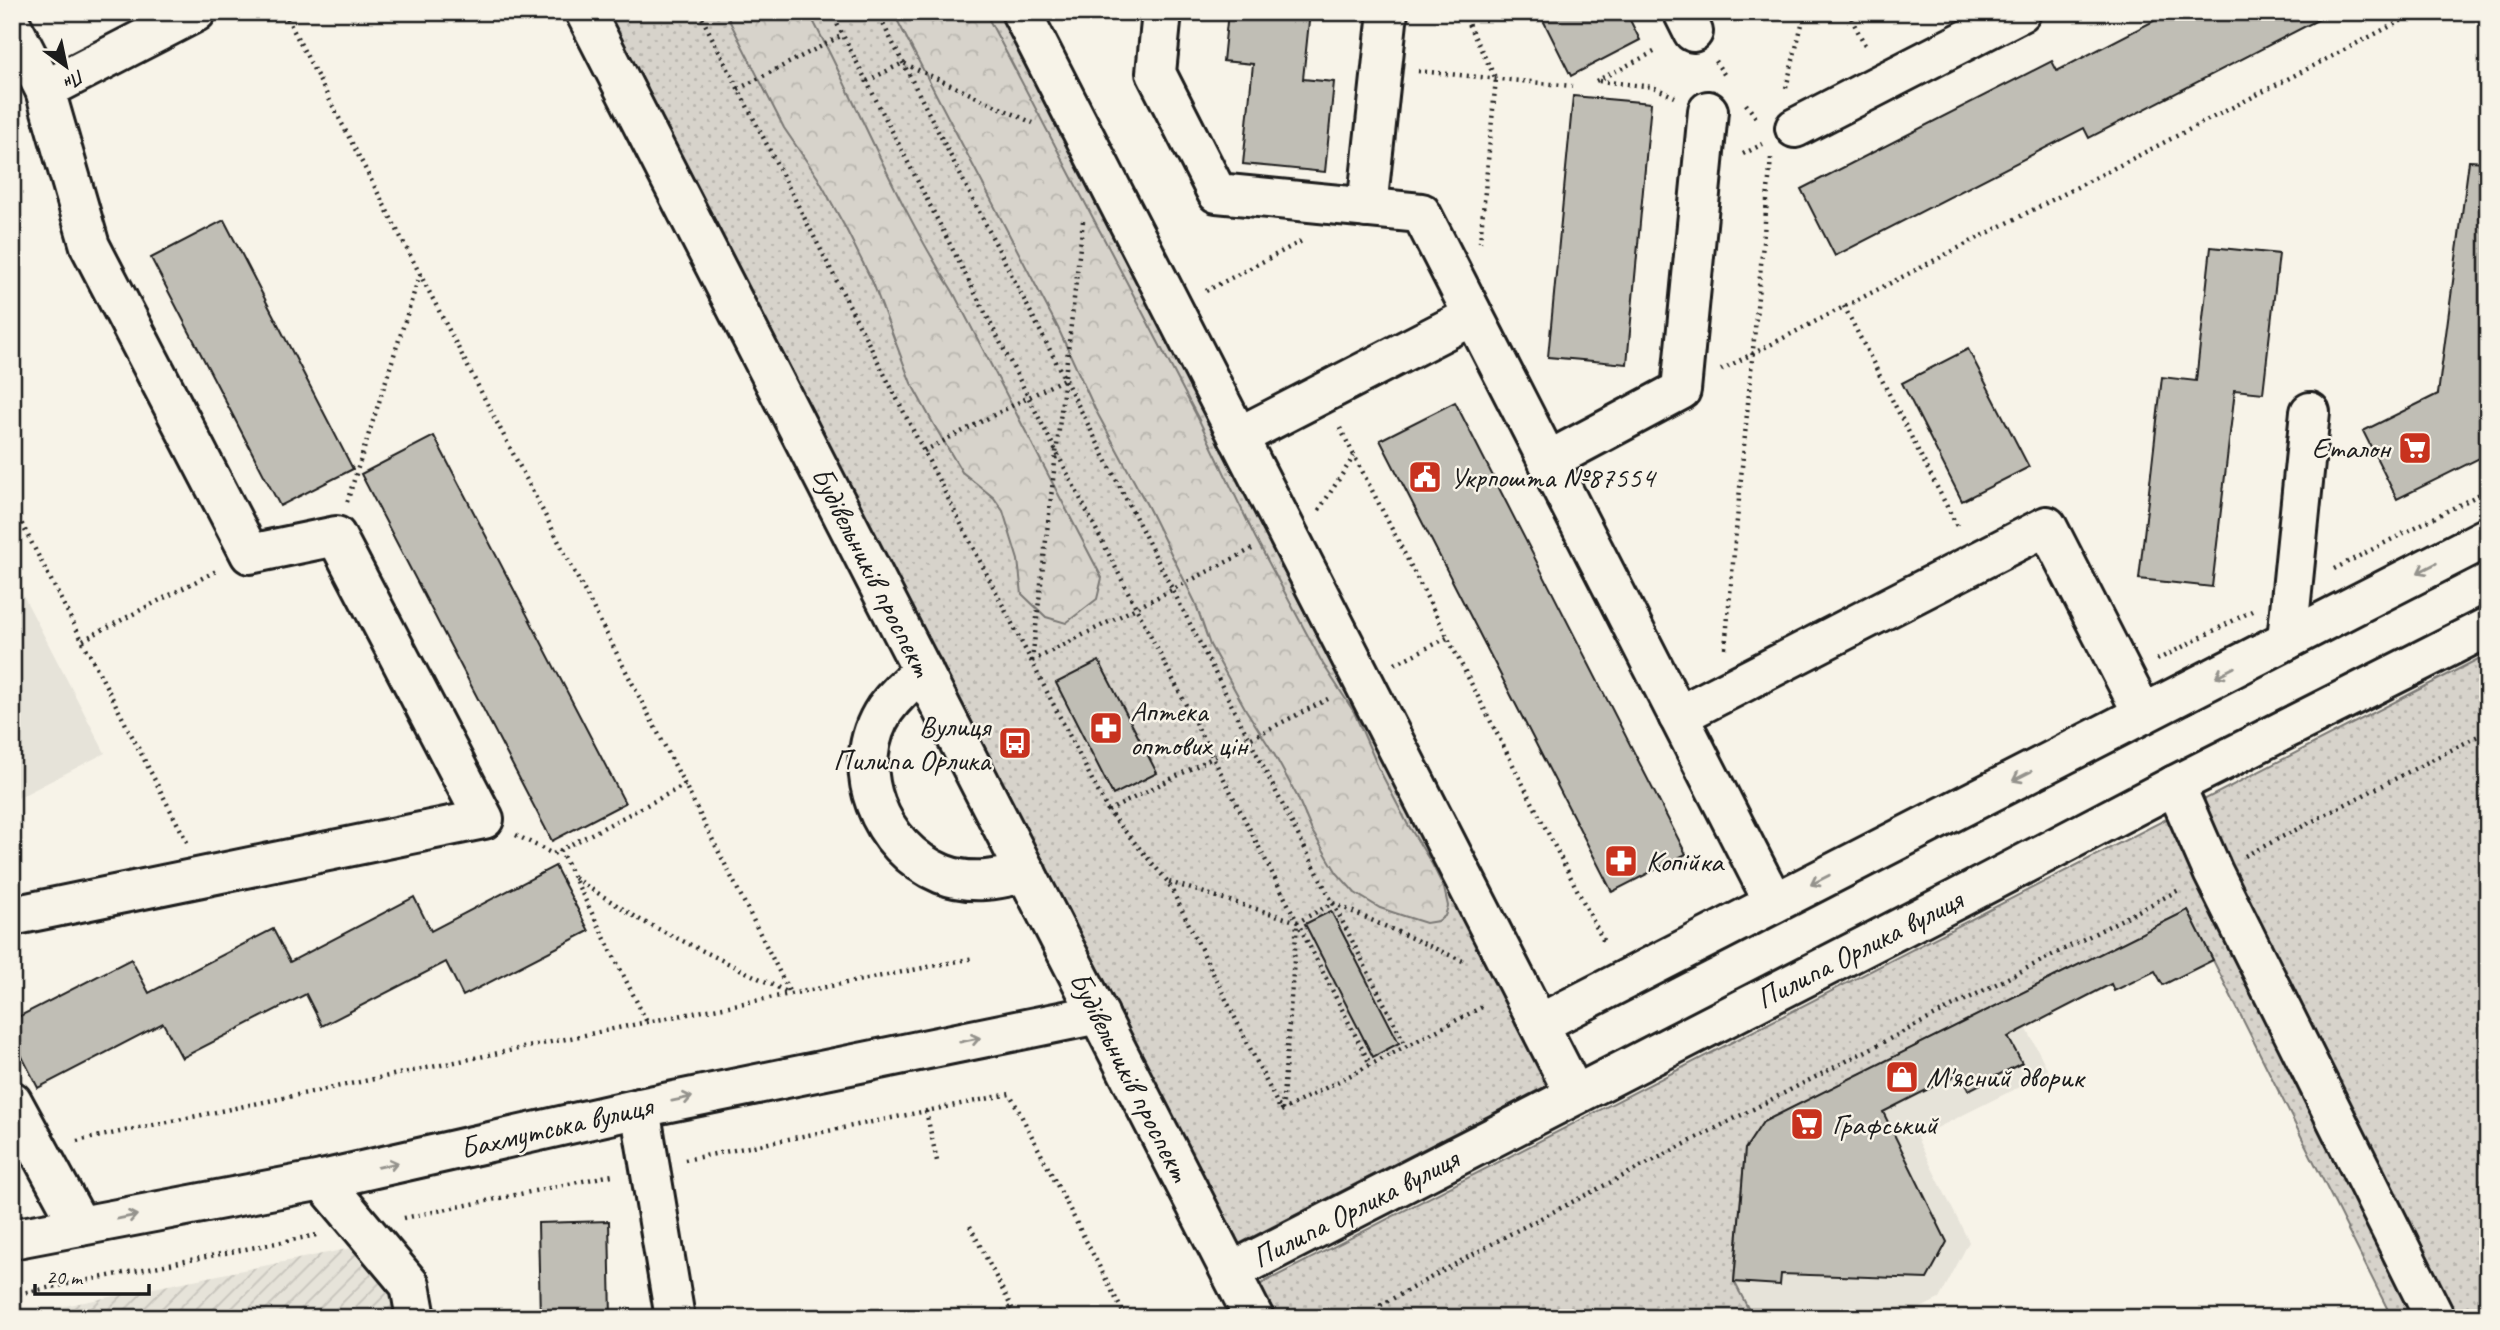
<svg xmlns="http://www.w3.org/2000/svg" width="2500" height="1330" font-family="Caveat,sans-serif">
<defs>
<pattern id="industrial-furrows" width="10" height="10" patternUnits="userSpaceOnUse" patternTransform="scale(1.75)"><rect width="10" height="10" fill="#e6e3d9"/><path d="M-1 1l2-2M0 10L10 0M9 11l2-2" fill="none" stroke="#c5c2ba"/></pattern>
<pattern id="green-dots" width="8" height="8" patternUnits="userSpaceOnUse" patternTransform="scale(1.75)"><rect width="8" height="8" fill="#d7d3cb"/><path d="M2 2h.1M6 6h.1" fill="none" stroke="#b8b5ae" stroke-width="1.8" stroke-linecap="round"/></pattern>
<pattern id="forest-crowns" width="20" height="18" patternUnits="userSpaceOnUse" patternTransform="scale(1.75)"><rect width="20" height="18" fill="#d7d3cb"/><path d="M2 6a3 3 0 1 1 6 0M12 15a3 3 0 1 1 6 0" fill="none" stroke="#b8b5ae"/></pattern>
</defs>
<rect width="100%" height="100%" fill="#f7f3e8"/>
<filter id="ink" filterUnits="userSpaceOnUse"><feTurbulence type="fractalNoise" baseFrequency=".0143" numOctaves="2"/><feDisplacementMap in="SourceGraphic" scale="14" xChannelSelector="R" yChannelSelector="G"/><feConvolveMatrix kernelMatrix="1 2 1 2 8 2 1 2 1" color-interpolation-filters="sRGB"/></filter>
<g filter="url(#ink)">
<g fill="#e6e3d9">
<path d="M12,574l93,179 -93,48z"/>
<path d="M2011,998l38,74 -132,66 52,104 -30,57 -38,19h-148l-19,-36 11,-133 18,-27z"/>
</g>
<path fill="url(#industrial-furrows)" d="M357,1247l36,42 6,29h-373l-1,-4z"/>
<g fill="url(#green-dots)" stroke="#7a7874" stroke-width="2">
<path d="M608,12h395l549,1071 -313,161z"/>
<path d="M2488,654v664h-96l-204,-408 -425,212 -18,27 -11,132 19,37h-477l-17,-33z"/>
</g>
<g fill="url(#forest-crowns)" stroke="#7a7874" stroke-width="2">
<path d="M725,12l84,1c49,91 86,189 143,277l150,288 -5,21 -31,24 -20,-6 -24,-23 -4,-34 -15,-49 -9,-13 -32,-26 -28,-47 -23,-42 -38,-100 -28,-56 -27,-49 -34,-50z"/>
<path d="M893,12h92l213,406 57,119 68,127 31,48 24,55 29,56 25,41 12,24 4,18 -3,10 -7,5 -12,2 -22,-7 -24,-8 -25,-15 -18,-20 -25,-42 -15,-35 -23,-42 -28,-44 -36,-65 -15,-43 -47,-95 -53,-98 -37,-81z"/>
</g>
<g fill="#c0beb5" stroke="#1c1c1c" stroke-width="2">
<path d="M1228,12h82l-7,67 31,3 -9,90 -82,-8 10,-100 -30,-3z"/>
<path d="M1539,12h87l14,28 -69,36z"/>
<path d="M2171,12h162l-244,126 -5,-10 -249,128 -34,-67 251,-128 5,10z"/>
<path d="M1573,96l78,7 -24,261 -79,-7z"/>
<path d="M2469,161l19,1v292l-91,45 -34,-68 75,-37z"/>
<path d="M224,220l129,249 -73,37 -129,-248z"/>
<path d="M2211,247l68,7 -16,139 -28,-3 -23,197 -73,-8 23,-202 34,4z"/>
<path d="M1968,349l61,118 -67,34 -60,-118z"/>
<path d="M1455,402l231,452 -74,38 -232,-452z"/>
<path d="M434,436l191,367 -73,38 -191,-367z"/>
<path d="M1099,661l58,112 -44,22 -57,-112z"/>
<path d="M555,866l34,65 -126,65 -17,-34 -124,64 -16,-32 -124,64 -19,-35 -125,65 -26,-51v-17l119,-61 18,34 124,-64 17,33 124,-65 17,34z"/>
<path d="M2188,910l25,50 -50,25 -8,-14 -41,20 -3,-7 -103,53 14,26 -53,27 -9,-17 -77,39 64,130 -20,37 -146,-5 -1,11 -46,-3 11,-133 18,-27z"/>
<path d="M1331,911l68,132 -26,14 -68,-133z"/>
<path d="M609,1221l2,97h-71l-2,-95z"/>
</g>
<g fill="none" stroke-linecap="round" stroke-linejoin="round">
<defs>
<g id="minor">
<path d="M1021,12l554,1083"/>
<path d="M1162,12l-6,61 61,120 204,20 353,690"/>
<path d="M1683,12l10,20"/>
<path d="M12,26l33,64 45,156 160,308 86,-18 148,283 -472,97"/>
<path d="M45,90l151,-78"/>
<path d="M1795,128l226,-116"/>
<path d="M1367,208l21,-196"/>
<path d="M1238,437l235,-121"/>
<path d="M1548,461l133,-71 27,-279"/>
<path d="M2287,640l23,-228"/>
<path d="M923,671c-15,12 -27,23 -38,38 -39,58 -5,140 57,165 28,11 56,6 84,-2"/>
<path d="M1678,716l369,-190 96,188"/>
<path d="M2175,785l38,87 222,446"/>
<path d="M1539,1024l949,-487"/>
<path d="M12,1101l68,125"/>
<path d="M640,1108l35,210"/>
<path d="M322,1180l88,105 6,33"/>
<path d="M12,1239l310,-59 318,-72 459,-94"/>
<path d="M1231,1272l726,-373 218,-114 313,-158"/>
</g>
<path id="major" d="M585,12l669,1306"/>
</defs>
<use href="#minor" stroke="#1c1c1c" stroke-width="44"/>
<use href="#major" stroke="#1c1c1c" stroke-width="44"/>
<g stroke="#1c1c1c" stroke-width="4.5" stroke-dasharray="2 5" stroke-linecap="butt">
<path d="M284,12l401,773 105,208"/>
<path d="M699,12l409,799 60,71 113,229"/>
<path d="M831,12l539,1052"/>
<path d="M877,12l529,1034"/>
<path d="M1462,12l34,67 -16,163"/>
<path d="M1848,12l18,35"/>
<path d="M1715,61l11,16"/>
<path d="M1418,71l154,15"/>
<path d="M867,81l36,-18 130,60"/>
<path d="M1596,81l62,-31"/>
<path d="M1599,81l54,6 22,10"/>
<path d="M1786,88l19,-76"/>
<path d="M738,89l105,-54"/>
<path d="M1746,104l11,15"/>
<path d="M1743,154l20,-10"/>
<path d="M1206,291l98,-51"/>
<path d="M1844,306l114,222"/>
<path d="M1721,370l697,-358"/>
<path d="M1340,428l265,516"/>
<path d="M924,451l140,-72"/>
<path d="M347,502l73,-228"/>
<path d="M12,505l175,337"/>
<path d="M1319,510l35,-54"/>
<path d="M2334,569l154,-79"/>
<path d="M83,640l135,-70"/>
<path d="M1725,648l46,-490"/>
<path d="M2157,660l95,-49"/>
<path d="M1032,661l51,-440"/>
<path d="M1032,661l220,-112"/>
<path d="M1395,664l52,-26"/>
<path d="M1108,811l220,-112"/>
<path d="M516,835l37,19 132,-69"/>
<path d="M560,850l87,172"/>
<path d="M2245,856l243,-125"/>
<path d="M574,878l68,43 147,72"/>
<path d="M1169,882l129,40 35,-19 130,58"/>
<path d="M1282,1110l15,-187"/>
<path d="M926,1111l11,50"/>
<path d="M1281,1111l205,-106"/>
<path d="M77,1141l570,-119 327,-64"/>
<path d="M685,1160l325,-66 116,224"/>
<path d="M404,1218l208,-43"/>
<path d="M970,1226l47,92"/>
<path d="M12,1295l305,-60"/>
<path d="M1688,1313l1,5"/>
<path d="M1745,1317v1"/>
<path d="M990,1318l21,-11"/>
<path d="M1387,1318l-6,-13 129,-71 671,-345"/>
</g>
<use href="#minor" stroke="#f7f3e8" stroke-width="38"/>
<use href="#major" stroke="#f7f3e8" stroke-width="38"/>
</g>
<defs><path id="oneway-shaft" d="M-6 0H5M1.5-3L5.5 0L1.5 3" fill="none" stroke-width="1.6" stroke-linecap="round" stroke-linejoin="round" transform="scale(1.75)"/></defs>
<g stroke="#94928c">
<use href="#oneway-shaft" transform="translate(2427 568) rotate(153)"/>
<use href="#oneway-shaft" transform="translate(2225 672) rotate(153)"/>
<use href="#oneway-shaft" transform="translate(2022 776) rotate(153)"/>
<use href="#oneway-shaft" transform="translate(1820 880) rotate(153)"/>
<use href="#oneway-shaft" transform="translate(970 1040) rotate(-12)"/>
<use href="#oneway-shaft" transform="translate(682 1099) rotate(-12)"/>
<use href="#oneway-shaft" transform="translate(388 1165) rotate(-13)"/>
<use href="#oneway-shaft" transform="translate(127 1217) rotate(-11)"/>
</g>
</g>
<defs>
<symbol id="supermarket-square" viewBox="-11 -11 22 22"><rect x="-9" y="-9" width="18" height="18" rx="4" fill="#c8321e" stroke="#f7f3e8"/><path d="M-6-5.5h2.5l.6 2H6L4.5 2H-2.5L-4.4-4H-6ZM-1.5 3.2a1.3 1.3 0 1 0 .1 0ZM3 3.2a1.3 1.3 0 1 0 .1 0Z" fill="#fff"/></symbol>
<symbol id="civic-square" viewBox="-11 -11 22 22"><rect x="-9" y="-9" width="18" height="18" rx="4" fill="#c8321e" stroke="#f7f3e8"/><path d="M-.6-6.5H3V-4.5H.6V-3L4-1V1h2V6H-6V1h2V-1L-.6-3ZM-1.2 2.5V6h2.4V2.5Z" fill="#fff"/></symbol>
<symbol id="pharmacy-square" viewBox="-11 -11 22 22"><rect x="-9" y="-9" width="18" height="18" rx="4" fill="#c8321e" stroke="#f7f3e8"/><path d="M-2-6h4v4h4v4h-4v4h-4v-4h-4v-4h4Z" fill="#fff"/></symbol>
<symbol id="bus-square" viewBox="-11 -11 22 22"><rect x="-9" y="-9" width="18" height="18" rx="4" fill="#c8321e" stroke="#f7f3e8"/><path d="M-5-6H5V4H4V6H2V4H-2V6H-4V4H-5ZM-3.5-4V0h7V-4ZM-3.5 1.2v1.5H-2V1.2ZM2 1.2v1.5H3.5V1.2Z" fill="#fff"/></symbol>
<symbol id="shop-square" viewBox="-11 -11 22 22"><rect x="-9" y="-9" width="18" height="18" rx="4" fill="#c8321e" stroke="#f7f3e8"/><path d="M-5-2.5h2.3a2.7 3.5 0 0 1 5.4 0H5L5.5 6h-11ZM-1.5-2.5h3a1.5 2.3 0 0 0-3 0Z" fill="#fff"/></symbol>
</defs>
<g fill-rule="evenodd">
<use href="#supermarket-square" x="2396" y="429" width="38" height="38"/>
<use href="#civic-square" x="1406" y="458" width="38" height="38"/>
<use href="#pharmacy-square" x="1087" y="709" width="38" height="38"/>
<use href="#bus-square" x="996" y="724" width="38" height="38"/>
<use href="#pharmacy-square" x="1602" y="842" width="38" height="38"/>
<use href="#shop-square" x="1883" y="1058" width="38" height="38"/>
<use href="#supermarket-square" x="1788" y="1105" width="38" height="38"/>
</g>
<g text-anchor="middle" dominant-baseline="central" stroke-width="5" stroke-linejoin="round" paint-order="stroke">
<g font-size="30" fill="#1c1c1c" stroke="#f7f3e8" text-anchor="start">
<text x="2390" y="448" text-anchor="end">Еталон</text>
<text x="1450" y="477">Укрпошта №87554</text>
<text x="1130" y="711">Аптека<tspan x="1130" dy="34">оптових цін</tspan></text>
<text x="990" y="726" text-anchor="end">Вулиця<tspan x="990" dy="34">Пилипа Орлика</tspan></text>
<text x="1646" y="861">Копійка</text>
<text x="1926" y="1077">М'ясний дворик</text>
<text x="1832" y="1124">Графський</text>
</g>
<g font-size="30" fill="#1c1c1c" stroke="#f7f3e8">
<text transform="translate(872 571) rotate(63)">Будівельників проспект</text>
<text transform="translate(1859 949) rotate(-27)">Пилипа Орлика вулиця</text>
<text transform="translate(1130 1076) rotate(63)">Будівельників проспект</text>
<text transform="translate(556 1127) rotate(-13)">Бахмутська вулиця</text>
<text transform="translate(1355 1208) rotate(-27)">Пилипа Орлика вулиця</text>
</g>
</g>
<rect width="2500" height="1330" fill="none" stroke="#f7f3e8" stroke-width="42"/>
<rect x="21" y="21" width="2458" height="1288" fill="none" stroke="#1c1c1c" stroke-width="2.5" filter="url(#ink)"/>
<g transform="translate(66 66) rotate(147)" stroke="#f7f3e8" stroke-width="5" paint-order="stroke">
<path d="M0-5L12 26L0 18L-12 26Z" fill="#1c1c1c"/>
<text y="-10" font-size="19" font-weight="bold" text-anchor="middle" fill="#1c1c1c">Пн</text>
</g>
<path d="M35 1284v10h114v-10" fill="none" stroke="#1c1c1c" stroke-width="3.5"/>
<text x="46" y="1284" font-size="21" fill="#1c1c1c" stroke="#f7f3e8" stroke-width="5" paint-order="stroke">20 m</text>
</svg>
